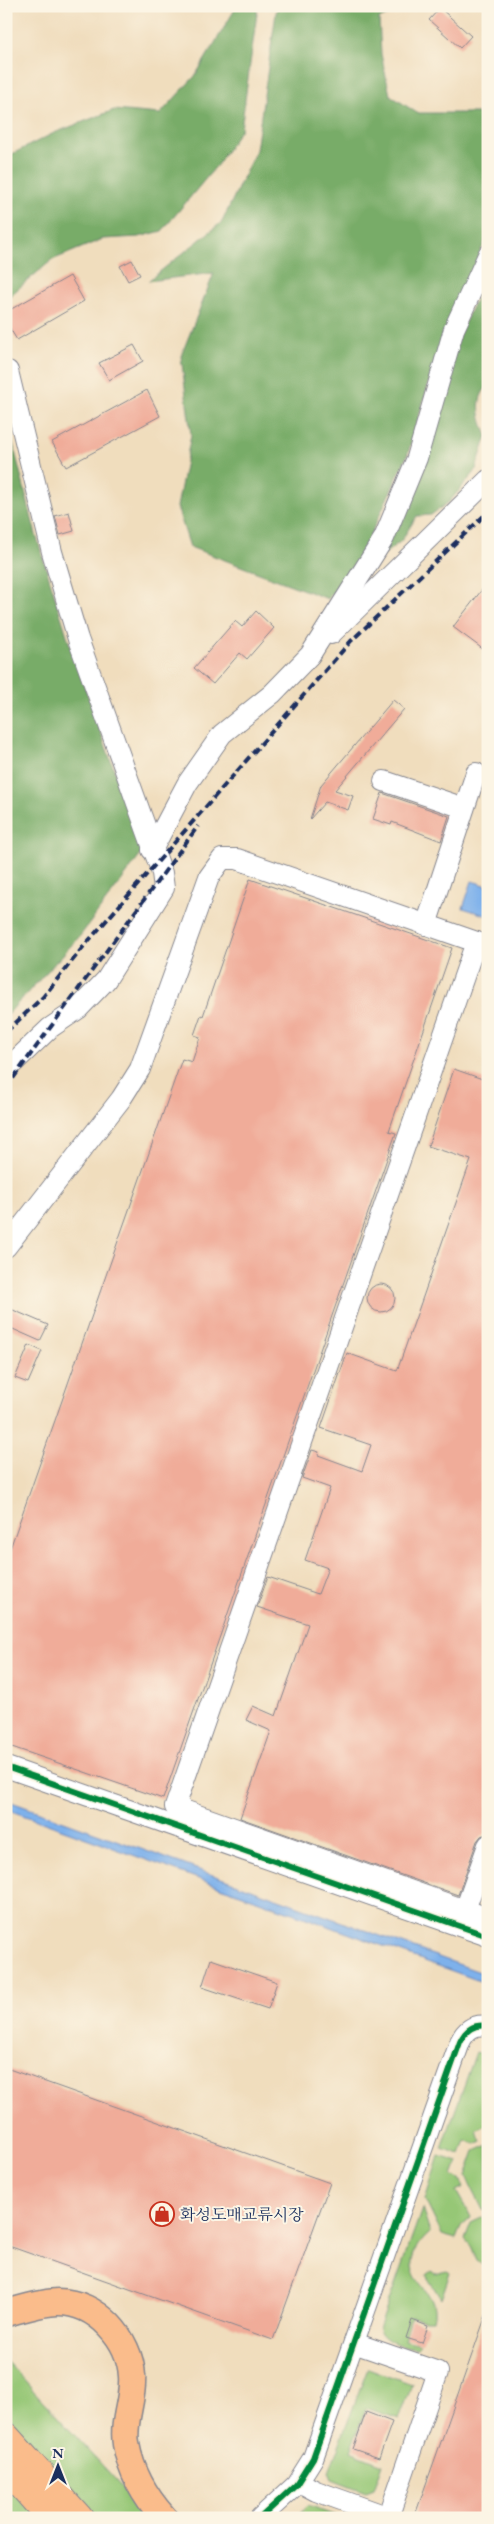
<svg xmlns="http://www.w3.org/2000/svg" width="494" height="2524" font-family="'EB Garamond','Noto Serif KR',serif">
<rect width="100%" height="100%" fill="#fcf5e5"/>
<filter id="ink" filterUnits="userSpaceOnUse"><feTurbulence type="fractalNoise" baseFrequency=".02" numOctaves="2"/><feDisplacementMap in="SourceGraphic" scale="10" xChannelSelector="R" yChannelSelector="G"/><feConvolveMatrix kernelMatrix="1 2 1 2 8 2 1 2 1" color-interpolation-filters="sRGB"/></filter>
<filter id="wash" filterUnits="userSpaceOnUse"><feTurbulence type="fractalNoise" baseFrequency=".0096" numOctaves="4" result="noise"/><feDisplacementMap in="SourceGraphic" scale="20" xChannelSelector="R" yChannelSelector="G"/><feGaussianBlur stdDeviation="1.12" result="paint"/><feColorMatrix in="noise" values="0 0 0 0 0 0 0 0 0 0 0 0 0 0 0 0 0 1.4 0 .05"/><feComposite in="paint" operator="in"/></filter>
<g filter="url(#wash)">
<rect width="100%" height="100%" fill="#f0ddbd"/>
<g fill="#96c776" stroke="#587b6a">
<path d="M476,2052l12,4v68l-12,6 5,11 -6,3 -10,-4 -5,14 -18,-6z"/>
<path d="M488,2145v63l-5,2 -17,-34 9,-25z"/>
<path d="M439,2156l19,6 -5,13 7,4 4,8 -8,4 15,26 -10,9 -5,13 -14,-4 -17,-35z"/>
<path d="M422,2209l8,24c-6,5 -9,9 -13,15 -20,33 25,40 16,72h-8l-14,-3 -7,23 15,4 -2,4c-13,-1 -34,-6 -38,-19z"/>
<path d="M488,2215v53l-11,-8 -6,-14 -6,-7 6,-16z"/>
<path d="M431,2271l4,3 13,-3 2,2 -9,26 -15,-24z"/>
<path d="M6,2361l145,157h-138l-7,-8z"/>
<path d="M368,2368l44,16 -13,35 -33,-11 -16,43 33,13 -9,25 -8,3 -34,-13 -3,-7z"/>
<path d="M308,2506l34,12h-47z"/>
</g>
<g fill="#78ac67" stroke="#4a6e62">
<path d="M237,6h21l-17,123 -23,35 -56,67 -23,6 -36,2 -51,21 -46,39v-142l48,-24 60,-23 46,4 35,-38z"/>
<path d="M277,6h130l-28,13 2,35 9,41 27,18h60l11,4v118l-44,98 -37,123 -47,101 -32,42 -138,-52 -13,-40 14,-72 -10,-79 33,-83 -66,8 74,-59 34,-72z"/>
<path d="M488,272v114c-15,14 -7,35 -1,50l-12,36 -26,30 -18,13 -14,1 -16,25 -22,17 81,-225z"/>
<path d="M8,424l28,111 33,107 74,210 -63,84 -74,80v-591z"/>
</g>
<g fill="#7eb1eb" stroke="#4c70a4">
<path d="M472,881l16,5v30l-25,-8z"/>
<path d="M6,1800l482,175v9l-482,-175z"/>
</g>
<g id="blocks">
<g fill="#f0ac99">
<path d="M440,8l31,28 -11,12 -31,-28z"/>
<path d="M132,260l8,15 -12,6 -8,-15z"/>
<path d="M70,276l14,25 -67,39 -11,-18v-10z"/>
<path d="M134,345l9,16 -34,19 -10,-17z"/>
<path d="M147,390l13,26 -94,51 -14,-25z"/>
<path d="M69,512l5,19 -14,4 -5,-19z"/>
<path d="M488,582v71l-35,-26z"/>
<path d="M256,611l18,17 -27,31 -7,-6 -27,31 -19,-16 41,-47 7,6z"/>
<path d="M393,700l11,9 -69,81 18,6 -5,14 -23,-8 -15,17 11,-34z"/>
<path d="M382,793l67,23 -8,25 -49,-19 -1,3 -18,-6z"/>
<path d="M250,879l202,69 -63,183 7,2 -233,666 -157,-54v-185l176,-501 10,3 8,-25 -6,-2 7,-20 2,1z"/>
<path d="M454,1069l34,12v752l-7,3 -4,5 -19,54 -218,-77 31,-87 -25,-11 7,-14 23,10 32,-92 -51,-17 11,-30 50,17 10,-26 -23,-8 25,-72 -28,-10 10,-28 7,2 -1,3 44,16 9,-26 -50,-17 26,-75 50,18 74,-211 -43,-14z"/>
<circle cx="381" cy="1298" r="14"/>
<path d="M6,1307l42,18 -8,16 -34,-15z"/>
<path d="M29,1345l13,6 -14,32 -13,-5z"/>
<path d="M211,1959l66,23 -9,27 -66,-22z"/>
<path d="M6,2068l324,115 -57,157 -267,-95z"/>
<path d="M486,2315h2v203h-74z"/>
<path d="M412,2320l16,6 -6,17 -16,-5z"/>
<path d="M366,2412l26,10 -13,36 -26,-9z"/>
</g>
</g>
</g>
<g filter="url(#ink)">
<use href="#blocks" fill-opacity="0" stroke="#86868e" stroke-width="1"/>
<g fill="none" stroke-linecap="round" stroke-linejoin="round">
<defs>
<g id="minor">
<path d="M331,634l157,-154"/>
<path d="M384,781l80,27"/>
<path d="M152,850l35,-66 35,-50 50,-40 38,-39 74,-117 33,-80 37,-129 34,-74"/>
<path d="M426,925l50,-152"/>
<path d="M476,942l-301,865 290,103 23,-65"/>
<path d="M6,1070l44,-42 28,-19 28,-29 58,-92 -2,-15 -84,-234 -26,-87 -44,-181"/>
<path d="M6,1247l115,-148 19,-30 69,-192 13,-18h15l251,87"/>
<path d="M6,1767l482,169"/>
<path d="M465,1910l23,8"/>
<path d="M354,2343l84,29 -50,146"/>
<path d="M299,2482l17,9 73,26"/>
<path d="M260,2518l36,-33 17,-27 147,-416c6,-13 14,-18 28,-16"/>
</g>
<path id="major" d="M6,2313c17,-4 35,-11 52,-11 39,0 72,37 74,74 2,23 -10,45 -6,68 5,28 19,53 38,74"/>
<g id="highway">
<path d="M6,2437l73,81"/>
<path d="M6,2467l45,51"/>
</g>
</defs>
<use href="#minor" stroke="#86868e" stroke-width="22"/>
<use href="#major" stroke="#86868e" stroke-width="29"/>
<use href="#highway" stroke="#86868e" stroke-width="30"/>
<use href="#minor" stroke="#fff" stroke-width="20"/>
<use href="#major" stroke="#fabc8b" stroke-width="26"/>
<use href="#highway" stroke="#fabc8b" stroke-width="28"/>
<g stroke="#1b2f5e" stroke-width="4" stroke-dasharray="8 4" stroke-linecap="butt">
<path d="M6,1032l37,-35 41,-51 267,-305 137,-129"/>
<path d="M6,1088l192,-262"/>
</g>
<defs>
<g id="cycleway">
<path d="M6,1767l482,169"/>
<path d="M260,2518l36,-33 17,-27 147,-416c6,-13 14,-18 28,-16"/>
</g>
</defs>
<use href="#cycleway" stroke="#fcf5e5" stroke-width="9"/>
<use href="#cycleway" stroke="#00873e" stroke-width="6"/>
</g>
</g>
<defs>
<symbol id="shop-ring" viewBox="-11 -11 22 22"><circle r="9.5" fill="#fcf5e5" stroke="#c8321e" stroke-width="1.5"/><path d="M-5-2.5h2.3a2.7 3.5 0 0 1 5.4 0H5L5.5 6h-11ZM-1.5-2.5h3a1.5 2.3 0 0 0-3 0Z" fill="#c8321e"/></symbol>
</defs>
<g fill-rule="evenodd">
<use href="#shop-ring" x="148" y="2200" width="28" height="28"/>
</g>
<g text-anchor="middle" dominant-baseline="central" stroke-width="4" stroke-linejoin="round" paint-order="stroke">
<g font-size="16" fill="#1b2f5e" stroke="#fcf5e5" text-anchor="start">
<text x="180" y="2214">화성도매교류시장</text>
</g>
</g>
<rect width="494" height="2524" fill="none" stroke="#fcf5e5" stroke-width="25"/>
<g transform="translate(58 2466)" stroke="#fcf5e5" stroke-width="4" paint-order="stroke">
<path d="M0-4L9 19L0 12L-9 19Z" fill="#1b2f5e"/>
<text y="-8" font-size="14" font-weight="bold" text-anchor="middle" fill="#1b2f5e">N</text>
</g>
</svg>
